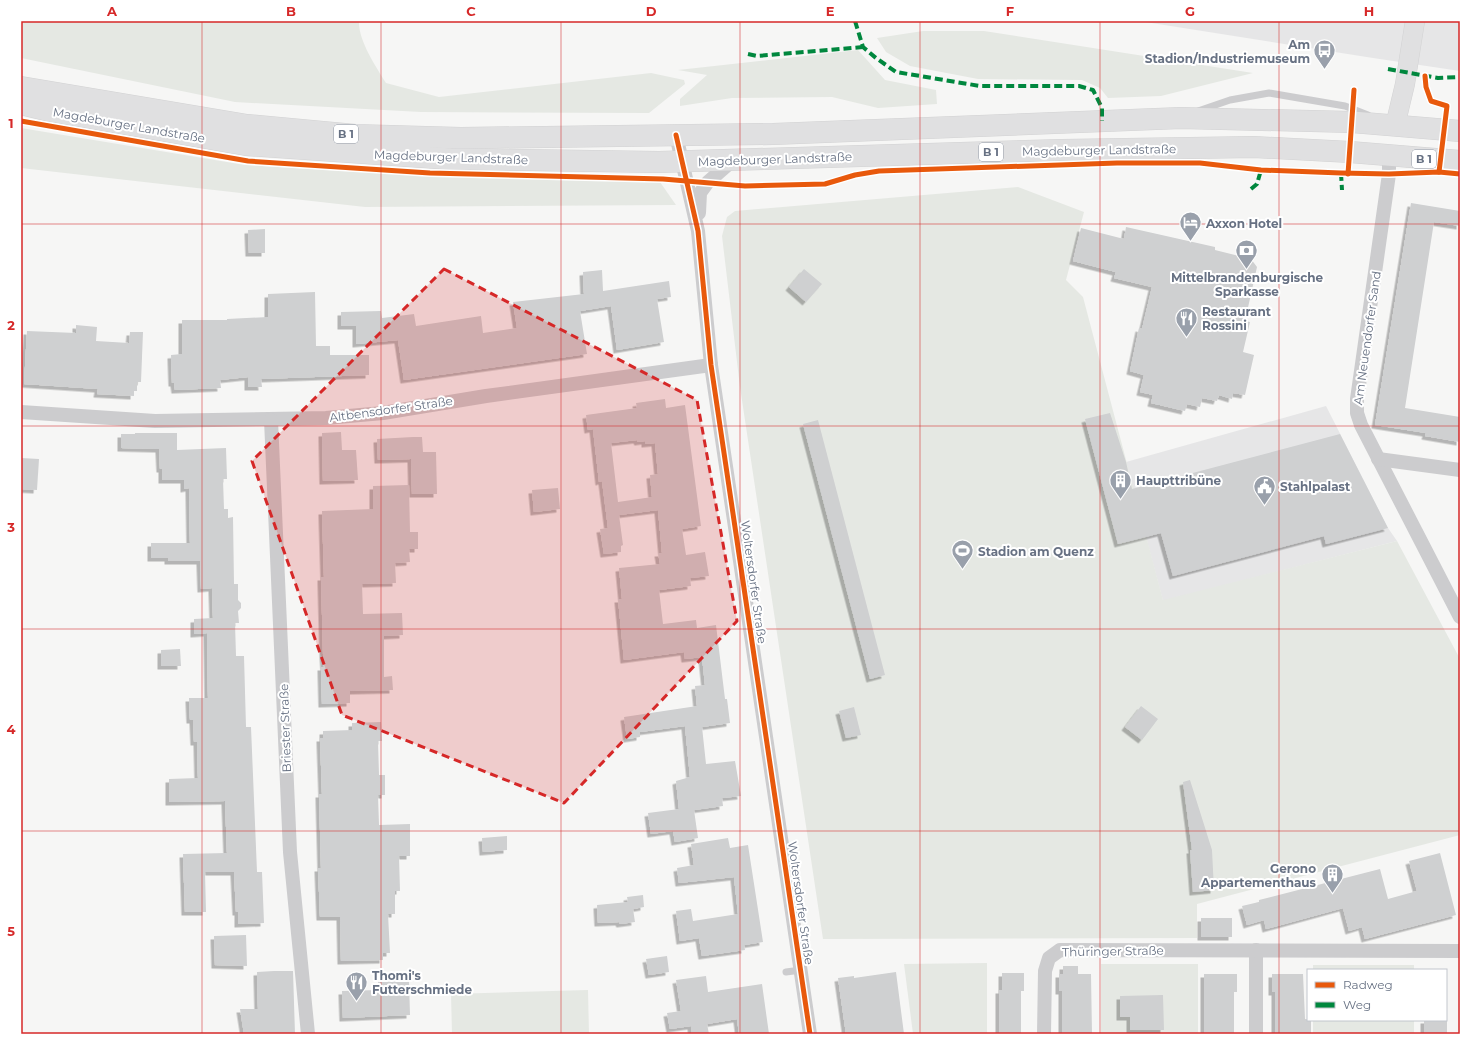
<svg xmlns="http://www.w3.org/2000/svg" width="1481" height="1055" font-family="Montserrat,sans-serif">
<defs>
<filter id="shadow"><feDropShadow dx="-3.5" dy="3.5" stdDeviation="0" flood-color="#0004"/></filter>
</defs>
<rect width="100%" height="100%" fill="#f6f6f5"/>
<g fill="#e6e6e7">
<path d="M1139,21h321v50l-87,-13z"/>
<path d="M1326,406l62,122 9,13 -234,60 -37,-139z"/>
</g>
<g fill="#e5e8e3">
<path d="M21,21h338c-1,19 17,46 27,62l53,14 212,-24 33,7 1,4 -36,29 -228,-1 -186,-10 -214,-44z"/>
<path d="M923,31h61l269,42 -92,23 -53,2 -8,-10 -18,-8 -104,-1 -68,-13 -24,-14 -9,-14z"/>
<path d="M858,50l27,30 51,10 1,14 -59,4 -46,-11 -100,1 -52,8v-7l27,-24 -29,-5z"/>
<path d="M21,128l224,37 183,11 232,6 16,23 -311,2 -344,-39z"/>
<path d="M1018,187l66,25 -18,68 17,17 80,303 234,-59 63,118v176l-263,69v34l-374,1 -83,-552 -18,-151 5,-19 8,-6z"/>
<path d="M987,963v71h-74l-9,-70z"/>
<rect x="1101" y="964" width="97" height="70"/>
<rect x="1313" y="965" width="101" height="5"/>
<path d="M588,990l1,44h-137l-1,-40z"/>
<rect x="1313" y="1020" width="101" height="14"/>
</g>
<g fill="#cfd0d1" fill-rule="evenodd" filter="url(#shadow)">
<path d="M1411,203l49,8v15l-26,-4 -29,186 55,9v25l-35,-6 1,-3 -51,-8z"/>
<path d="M1126,227l89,20v3l36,9 6,8 -12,54 5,1 -7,30 11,3 -9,40 -12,-2 -1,6 -13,-4 -2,6 -15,-3 -2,9 -13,-3 -2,7 -34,-8 2,-8 -13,-3 4,-17 -14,-4 9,-43 3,1 10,-42 -38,-9 2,-6 -43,-11 8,-33 43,11z"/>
<path d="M265,229v24h-16l-1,-23z"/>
<path d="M804,269l18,15 -16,18 -17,-15z"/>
<path d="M602,270l1,21 66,-10 2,16 -14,2 7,43 -47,8 -6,-44 -31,5 7,43 -183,26 -6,-40 -42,4v-18h-15v-14l40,-1 1,7 32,-4 2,12 65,-10 2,17 34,-5 -4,-26 71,-8 -1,-22z"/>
<path d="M315,292l1,54h14v9h39v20l-108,4 1,8h-14v-10l-28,3 1,8 -46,2 -1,-7h-2l-1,-28 11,-1v-34h45v-1l41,-2v-23z"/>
<path d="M76,325l21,2 -1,14 33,2 1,-11h13l-2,50h-4v9h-3v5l-37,-2 1,-5 -74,-5 3,-53 49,2z"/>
<path d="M665,399l1,9 19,-3 16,121 -19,3 4,26 19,-3 4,24 -19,2 1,8 -32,4 4,34 33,-4 1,8 19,-3 9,74h2l3,24 -28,4 4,37 29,-3 6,35 -19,2 1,8 -29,4 4,28 -23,4 -2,-11 -22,3 -3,-21 31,-4 -3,-28 14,-4 -5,-51 -45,6v5l-13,2 -3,-22 73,-11 -2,-20 10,-1 -3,-28 -17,2 -1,-7 -60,8 -6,-61h4l-3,-31 41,-4 -2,-11h4l-4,-43 -39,5 4,30 -2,1v6l-17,2 -4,-25 8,-1 -6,-47 -3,1 -6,-53 -5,1 -2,-15 51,-7 -1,-5zM637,440l1,2 7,-1v3l10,-1 3,31 -8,1 2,22 -34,5 -7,-59z"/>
<path d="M1110,413l16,49 6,27 208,-55 48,94 -62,16 -2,-8 -151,40 -12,-43 -43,11 -33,-125z"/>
<path d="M818,420l67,255 -15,4 -67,-255z"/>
<path d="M341,432l1,18h14l2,30 -35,1 -1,-48z"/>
<path d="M135,433h42v17l49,-2 1,31h-4l1,30h4v9l5,-1 1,67h4v16l3,3v5l-3,3 1,12h-4l1,33h8l2,71h5l6,145h5l2,51 -26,1v-12h-2l-2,-40h-29l1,40h-21l-2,-58 44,-1 -2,-52 -56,1v-23l29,-1 -1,-36h-3l-1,-22h-3l-1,-22h19l-1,-65 -13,1v-15l19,-1 -1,-30 -11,1 -1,-28h-32v-3h-17v-15h39l-1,-55 -5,1v-9h-22v-11h-2l-1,-20 -38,-1v-14h14z"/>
<path d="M413,437h9l1,15h13l1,42h-25l-1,-35 -33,1 -1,-21z"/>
<path d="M21,458l18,1 -2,31 -16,-1z"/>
<path d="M409,485l1,47h8v17h-9l1,13 -15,1 1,20 -34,1 1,30 39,-1 1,22 -19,1v41l8,-1 1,14 -43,1v12l-28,1 -1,-37h3l-1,-13 -2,-77h3l-2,-66 51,-2v-23z"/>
<path d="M558,488l2,21 -26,3 -2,-22z"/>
<path d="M180,649l1,17h-20v-16z"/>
<path d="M1141,706l17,13 -16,21 -17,-13z"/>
<path d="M854,707l7,28 -15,3 -7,-27z"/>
<path d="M381,722l1,19h-4l1,34h6v20h-7l1,30 31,-1v32h-11l1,35h-5v23h-7l2,39h-7v7l-42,1 -1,-44h-20l-2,-49h3l-2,-74h3l-2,-56h3v-7l29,-1v-7z"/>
<path d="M1190,780l22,70 2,40 -21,2 -3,-42h2l-9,-68z"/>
<path d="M507,836v14l-24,2 -1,-14z"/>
<path d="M728,838l2,10 18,-3 15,97 -19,3 1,5 -43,6 -3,-18 -19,3 -4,-30 15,-2 2,12 45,-7 -4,-37 -55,6 -2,-15 17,-3 -3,-21z"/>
<path d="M1440,853l16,62 -91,24 -3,-12 -13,4 -6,-23 -77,21 -2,-9 -17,5 -5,-19 17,-4v-2l121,-31 8,30 29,-8 -8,-30z"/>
<path d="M643,895l1,12 -11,2 2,13 -15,2 -1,-2 -21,1 -1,-18 31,-3 -1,-5z"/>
<rect x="1201" y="918" width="31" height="19"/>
<path d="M246,935l1,31 -32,-1 -1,-29z"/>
<path d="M667,956l2,16 -20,3 -3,-16z"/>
<path d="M1063,966h15v8h13l1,60h-30v-43h-3v-17h4z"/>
<path d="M274,971h19l2,63h-51l-4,-25h18l-1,-37z"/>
<path d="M896,972l8,62h-58l-8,-56 16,-2v2z"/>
<path d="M1002,973h22v18h-3v43h-22v-44h3z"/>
<path d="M1204,974h33v18h-3v42h-30z"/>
<path d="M1272,974h31l2,45 6,1v14h-36v-42h-3z"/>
<path d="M706,976l2,16 54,-8 7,50h-30l-2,-15 -30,5 2,10h-17l-1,-8 -21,3 -3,-16 14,-2 -5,-31z"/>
<path d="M409,981l1,34 -67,3 -1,-27 37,-1 -1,-8z"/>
<path d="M1163,995l1,35h-34v-13h-10v-21z"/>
<rect x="1424" y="1020" width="23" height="14"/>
</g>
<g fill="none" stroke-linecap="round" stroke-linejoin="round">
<defs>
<path id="secondary" d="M1395,126l10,-42 10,-63"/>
<g id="primary">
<path d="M21,87l226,38 108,10 106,3 312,-4 408,-16 171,4 108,9"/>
<path d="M21,104l29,7 196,34 205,14 208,3 403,-12 192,-3 96,5 110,9"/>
</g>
</defs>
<use href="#secondary" stroke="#d2d2d3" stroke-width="20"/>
<use href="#primary" stroke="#d2d2d3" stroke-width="22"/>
<g stroke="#ccccce" stroke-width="7">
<path d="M1198,111l32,-11 39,-7 76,13 23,9"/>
<path d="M786,972l15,-2"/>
</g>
<g stroke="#ccccce" stroke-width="14">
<path d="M676,135l22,96 13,134 99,669"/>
<path d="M1389,156v18l-32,225v14l4,12 99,192"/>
<path d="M699,213l1,-20 8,-11 24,-21"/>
<path d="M21,412l134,9 171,-3 57,-5 103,-17 225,-31"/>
<path d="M271,420l19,432 18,182"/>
<path d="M1378,459l82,11"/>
<path d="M1256,950v84"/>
<path d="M1044,1034l1,-63 4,-13 11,-8 400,1"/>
</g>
<use href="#secondary" stroke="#e0e0e1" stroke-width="19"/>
<use href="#primary" stroke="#e0e0e1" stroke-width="21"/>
<g stroke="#00873e" stroke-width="4" stroke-dasharray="8 4" stroke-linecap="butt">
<path d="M855,21l8,26 13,11 20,14 84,14h99l14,4 9,18v13"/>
<path d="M748,54l9,2 106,-9"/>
<path d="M1388,69l50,9 22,-1"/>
<path d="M1341,173l1,17"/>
<path d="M1251,189l6,-5 4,-14"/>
</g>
<defs>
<g id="cycleway">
<path d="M1425,76l1,11 5,14 16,5 -8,66"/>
<path d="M21,121l227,40 182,12 233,6 82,7 80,-2 30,-9 24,-4 238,-8h83l61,7 80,3 48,1 50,-2 21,2"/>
<path d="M676,135l22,96 13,134 99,669"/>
<path d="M1348,174l6,-84"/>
</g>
</defs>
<use href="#cycleway" stroke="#fff" stroke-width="8"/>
<use href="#cycleway" stroke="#e8590c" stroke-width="5"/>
</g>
<path fill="#d62828" fill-opacity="0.2" stroke="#d62828" stroke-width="3" stroke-dasharray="8 5" stroke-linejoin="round" d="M444,269l253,131 40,221 -173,182 -222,-88 -90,-254z"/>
<path fill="none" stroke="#d62828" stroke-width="1" stroke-opacity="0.55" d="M202,21v1013M381,21v1013M561,21v1013M740,21v1013M920,21v1013M1100,21v1013M1279,21v1013M21,224h1439M21,426h1439M21,629h1439M21,831h1439"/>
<defs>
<symbol id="bus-pin" viewBox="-11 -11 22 30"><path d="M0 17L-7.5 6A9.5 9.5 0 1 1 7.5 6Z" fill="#99a0ab" stroke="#fff"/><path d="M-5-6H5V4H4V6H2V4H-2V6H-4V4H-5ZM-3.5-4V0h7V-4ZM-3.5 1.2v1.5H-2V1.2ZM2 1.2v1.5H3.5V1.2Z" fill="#fff"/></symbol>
<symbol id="hotel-pin" viewBox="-11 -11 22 30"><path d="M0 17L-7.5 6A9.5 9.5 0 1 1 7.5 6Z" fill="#99a0ab" stroke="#fff"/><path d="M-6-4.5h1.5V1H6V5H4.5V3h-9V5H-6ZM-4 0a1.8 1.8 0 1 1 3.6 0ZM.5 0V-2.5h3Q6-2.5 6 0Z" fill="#fff"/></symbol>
<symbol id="bank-pin" viewBox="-11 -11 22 30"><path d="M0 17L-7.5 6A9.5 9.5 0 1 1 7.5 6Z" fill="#99a0ab" stroke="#fff"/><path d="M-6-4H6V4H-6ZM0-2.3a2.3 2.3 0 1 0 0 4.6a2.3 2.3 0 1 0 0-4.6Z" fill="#fff"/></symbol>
<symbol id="restaurant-pin" viewBox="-11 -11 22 30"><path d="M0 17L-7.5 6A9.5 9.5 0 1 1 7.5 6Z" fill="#99a0ab" stroke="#fff"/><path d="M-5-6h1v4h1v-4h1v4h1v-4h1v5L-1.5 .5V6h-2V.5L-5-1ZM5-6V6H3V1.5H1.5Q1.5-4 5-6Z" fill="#fff"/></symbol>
<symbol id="building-pin" viewBox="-11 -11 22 30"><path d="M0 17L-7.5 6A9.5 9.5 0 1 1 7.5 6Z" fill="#99a0ab" stroke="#fff"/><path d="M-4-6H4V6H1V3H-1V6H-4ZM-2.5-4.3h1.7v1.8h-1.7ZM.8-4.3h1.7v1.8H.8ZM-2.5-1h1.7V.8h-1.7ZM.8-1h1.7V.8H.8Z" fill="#fff"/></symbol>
<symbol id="civic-pin" viewBox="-11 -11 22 30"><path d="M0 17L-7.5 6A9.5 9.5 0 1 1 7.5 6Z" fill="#99a0ab" stroke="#fff"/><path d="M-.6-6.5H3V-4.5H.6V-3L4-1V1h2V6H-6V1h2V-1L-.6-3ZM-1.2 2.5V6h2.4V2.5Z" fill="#fff"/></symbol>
<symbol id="stadium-pin" viewBox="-11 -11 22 30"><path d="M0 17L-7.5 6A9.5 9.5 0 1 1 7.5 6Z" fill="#99a0ab" stroke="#fff"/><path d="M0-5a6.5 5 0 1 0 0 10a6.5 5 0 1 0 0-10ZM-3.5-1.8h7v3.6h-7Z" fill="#fff"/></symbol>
</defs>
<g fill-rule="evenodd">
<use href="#bus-pin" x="1312" y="38" width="25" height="34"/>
<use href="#hotel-pin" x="1178" y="210" width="25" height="34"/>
<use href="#bank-pin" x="1234" y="238" width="25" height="34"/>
<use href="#restaurant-pin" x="1174" y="306" width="25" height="34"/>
<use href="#building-pin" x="1108" y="468" width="25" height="34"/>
<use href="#civic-pin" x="1252" y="474" width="25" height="34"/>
<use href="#stadium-pin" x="950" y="538" width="25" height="34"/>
<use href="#building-pin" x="1320" y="862" width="25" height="34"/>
<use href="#restaurant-pin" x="344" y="970" width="25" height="34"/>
</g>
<g text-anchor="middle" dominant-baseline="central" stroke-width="4" stroke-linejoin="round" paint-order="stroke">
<g fill="#fff" stroke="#959ca8" stroke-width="1">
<rect x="334" y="125" width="24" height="18" rx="3"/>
<rect x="979" y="143" width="24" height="18" rx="3"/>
<rect x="1412" y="150" width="24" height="18" rx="3"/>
</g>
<g font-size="11" font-weight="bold" fill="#677183">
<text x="346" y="134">B 1</text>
<text x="991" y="152">B 1</text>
<text x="1424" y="159">B 1</text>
</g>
<g font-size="12" font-weight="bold" fill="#677183" stroke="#fff" text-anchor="start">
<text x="1310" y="44" text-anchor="end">Am<tspan x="1310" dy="14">Stadion/Industriemuseum</tspan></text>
<text x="1206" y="223">Axxon Hotel</text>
<text x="1247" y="277" text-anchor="middle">Mittelbrandenburgische<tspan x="1247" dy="14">Sparkasse</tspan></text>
<text x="1202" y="311">Restaurant<tspan x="1202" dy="14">Rossini</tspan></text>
<text x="1136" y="480">Haupttribüne</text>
<text x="1280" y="486">Stahlpalast</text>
<text x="978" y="551">Stadion am Quenz</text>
<text x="1316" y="868" text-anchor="end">Gerono<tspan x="1316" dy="14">Appartementhaus</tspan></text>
<text x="372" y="975">Thomi's<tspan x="372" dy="14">Futterschmiede</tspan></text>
</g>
<g font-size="12" fill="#677183" stroke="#fff">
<text transform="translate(129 125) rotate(10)">Magdeburger Landstraße</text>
<text transform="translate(1099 150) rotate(-1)">Magdeburger Landstraße</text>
<text transform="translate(451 157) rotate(2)">Magdeburger Landstraße</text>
<text transform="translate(775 159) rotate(-2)">Magdeburger Landstraße</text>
<text transform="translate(1367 338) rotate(-82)">Am Neuendorfer Sand</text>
<text transform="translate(391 409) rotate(-8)">Altbensdorfer Straße</text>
<text transform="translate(754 582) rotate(82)">Woltersdorfer Straße</text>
<text transform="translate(285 728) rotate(-92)">Briester Straße</text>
<text transform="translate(801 903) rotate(82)">Woltersdorfer Straße</text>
<text transform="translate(1113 951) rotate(-1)">Thüringer Straße</text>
</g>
</g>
<rect width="1481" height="1055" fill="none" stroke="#ffffff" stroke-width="44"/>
<rect x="1307" y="969" width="140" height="52" fill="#ffffff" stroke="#c2c6cd"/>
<rect x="1315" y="982" width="20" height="6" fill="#e8590c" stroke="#c2c6cd"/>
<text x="1343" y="989" font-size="12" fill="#677183">Radweg</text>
<rect x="1315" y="1002" width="20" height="6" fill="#00873e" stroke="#c2c6cd"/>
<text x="1343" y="1009" font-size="12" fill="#677183">Weg</text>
<rect x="22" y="22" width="1437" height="1011" fill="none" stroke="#d62828" stroke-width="1.5"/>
<g font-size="13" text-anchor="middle" font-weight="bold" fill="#d62828">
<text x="112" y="16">A</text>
<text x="291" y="16">B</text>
<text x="471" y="16">C</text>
<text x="651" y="16">D</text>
<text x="830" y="16">E</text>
<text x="1010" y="16">F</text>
<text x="1190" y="16">G</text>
<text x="1369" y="16">H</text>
<text x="11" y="128">1</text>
<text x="11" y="330">2</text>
<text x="11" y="532">3</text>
<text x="11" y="734">4</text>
<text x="11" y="936">5</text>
</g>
</svg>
